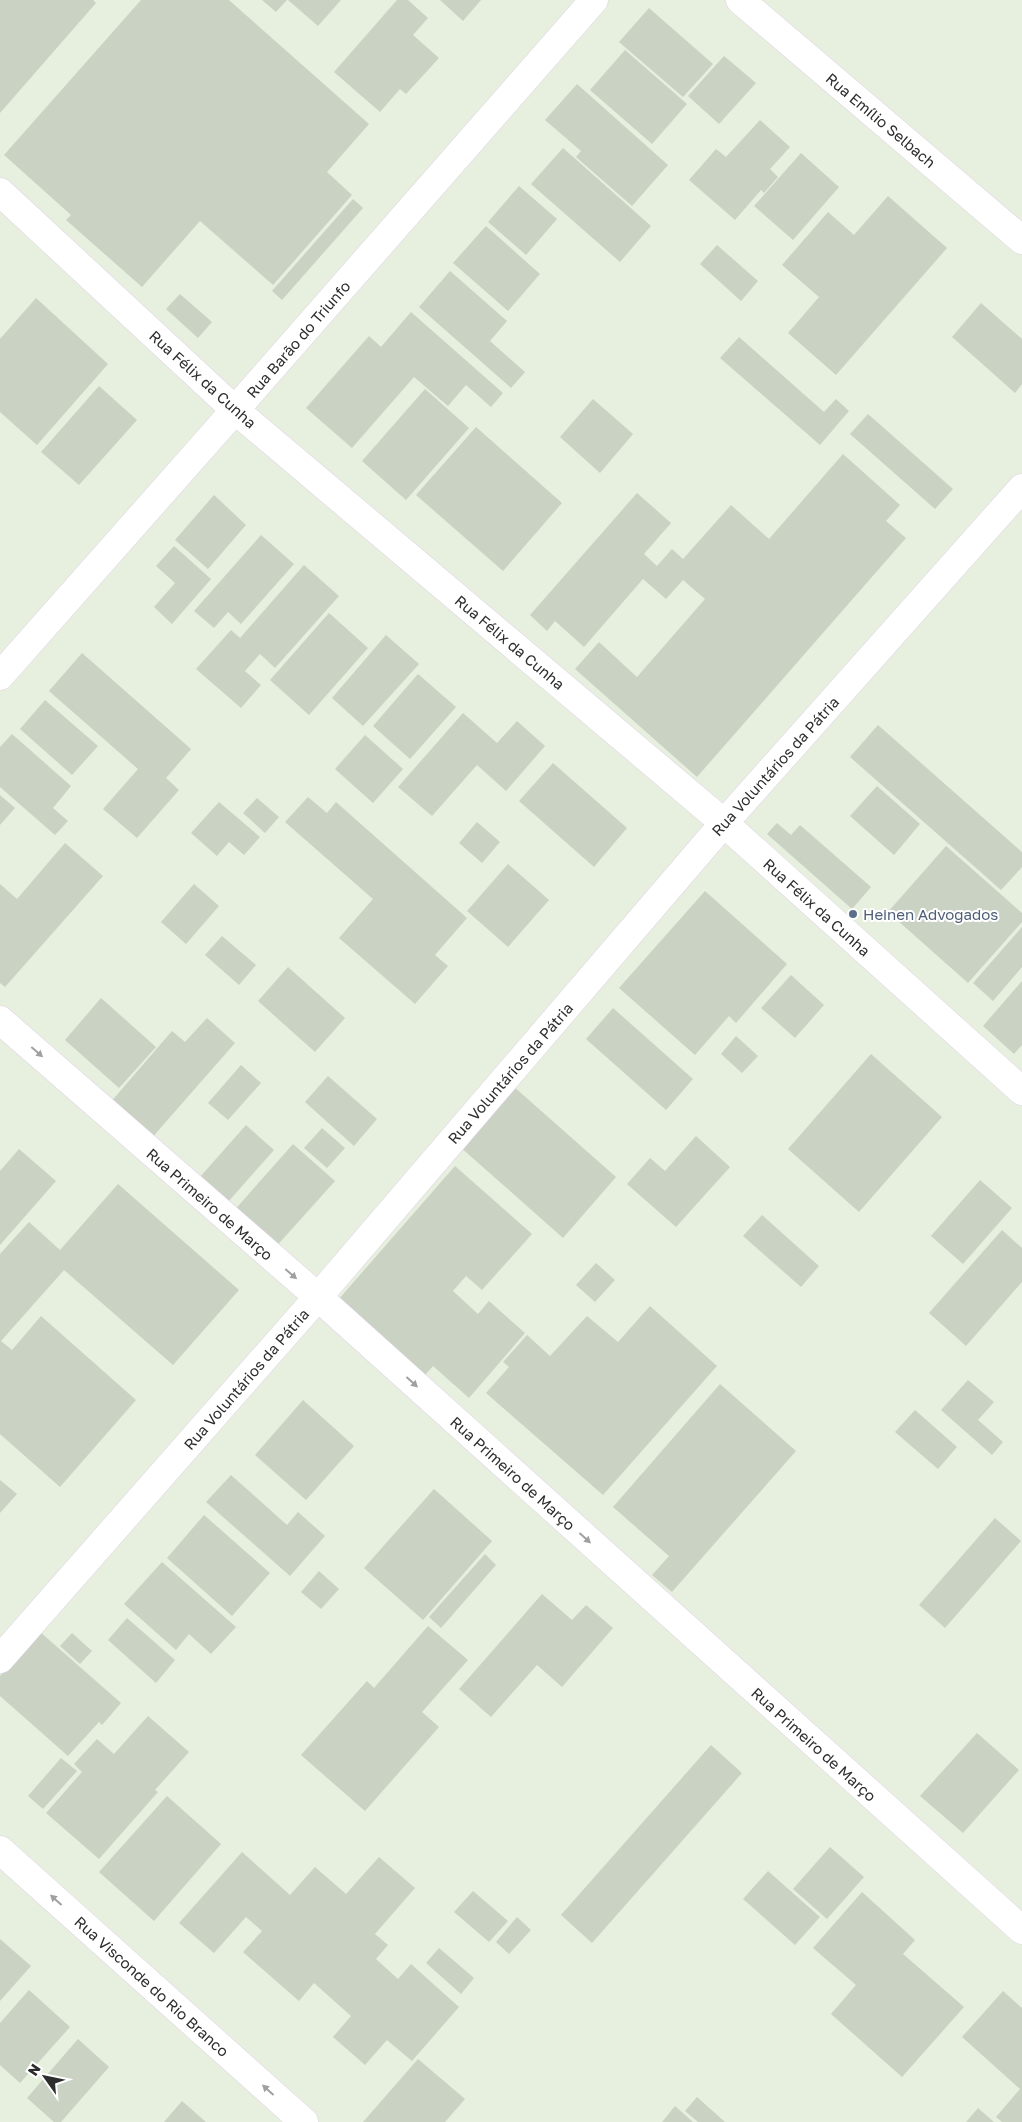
<svg xmlns="http://www.w3.org/2000/svg" width="1022" height="2122" font-family="'Golos Text',sans-serif">
<rect width="100%" height="100%" fill="#e7efdf"/>
<g fill="#cad2c4">
<path d="M0,0h93l3,3 -96,110z"/>
<path d="M141,0h88l140,124 -42,48 25,23 -79,90 -73,-64 -58,66 -76,-67 5,-5 -67,-60z"/>
<path d="M262,0h25l-11,12z"/>
<path d="M288,0h53l-23,26z"/>
<path d="M397,0h11l20,18 -15,17 26,23 -33,36 -6,-5 -20,23 -46,-40z"/>
<path d="M440,0h41l-18,21z"/>
<path d="M649,8l64,56 -30,33 -64,-55z"/>
<path d="M625,50l62,54 -35,40 -62,-54z"/>
<path d="M724,56l32,27 -37,41 -31,-28z"/>
<path d="M577,84l91,81 -36,41 -56,-49 5,-6 -36,-31z"/>
<path d="M760,120l30,27 -20,22 8,8 -14,16 -3,-3 -26,30 -46,-40 27,-31 10,8z"/>
<path d="M563,148l88,78 -31,36 -89,-78z"/>
<path d="M801,153l38,34 -46,53 -39,-34z"/>
<path d="M519,186l38,33 -31,36 -38,-33z"/>
<path d="M888,196l59,52 -111,127 -48,-42 31,-36 -37,-32 46,-53 26,23z"/>
<path d="M353,199l10,9 -81,92 -10,-9z"/>
<path d="M486,226l54,48 -32,37 -55,-48z"/>
<path d="M717,245l41,36 -17,20 -41,-37z"/>
<path d="M450,271l57,50 -17,20 35,31 -14,16 -92,-81z"/>
<path d="M180,294l32,28 -14,16 -32,-29z"/>
<path d="M36,298l72,66 -71,81 -37,-33v-73z"/>
<path d="M981,303l41,36v45l-7,9 -63,-56z"/>
<path d="M411,312l92,81 -12,14 -25,-22 -18,21 -34,-29 -62,71 -46,-40 63,-72 12,11z"/>
<path d="M739,337l85,75 12,-13 13,12 -29,34 -100,-87z"/>
<path d="M99,386l38,34 -58,65 -38,-33z"/>
<path d="M425,389l44,39 -63,72 -44,-39z"/>
<path d="M593,399l40,35 -33,39 -40,-36z"/>
<path d="M868,414l85,75 -18,20 -85,-75z"/>
<path d="M476,427l86,76 -59,68 -87,-76z"/>
<path d="M843,454l57,51 -14,16 20,17 -209,239 -122,-108 24,-27 38,35 68,-78 -22,-19 -17,19 -23,-20 -59,68 -29,-26 -8,10 -17,-16 107,-122 34,30 -27,31 13,12 15,-17 11,10 48,-54 38,34z"/>
<path d="M214,495l32,30 -38,44 -33,-29z"/>
<path d="M261,535l33,29 -53,60 -13,-12 -14,16 -20,-17z"/>
<path d="M174,546l37,33 -39,45 -18,-17 21,-24 -19,-17z"/>
<path d="M304,565l35,31 -64,72 -15,-14 -15,17 16,14 -20,23 -45,-39 35,-39 9,8z"/>
<path d="M329,613l39,35 -59,67 -39,-35z"/>
<path d="M386,635l33,29 -56,62 -31,-28z"/>
<path d="M82,653l109,96 -25,29 13,12 -42,48 -34,-29 35,-40 -89,-78z"/>
<path d="M418,674l38,33 -46,52 -37,-33z"/>
<path d="M45,700l53,46 -26,29 -52,-46z"/>
<path d="M463,713l34,30 20,-22 28,25 -39,45 -29,-26 -45,51 -34,-29z"/>
<path d="M878,725l144,127v15l-21,23 -151,-133z"/>
<path d="M12,734l59,52 -18,22 15,13 -13,14 -55,-48v-40z"/>
<path d="M365,735l38,34 -30,34 -38,-34z"/>
<path d="M553,763l74,65 -33,39 -75,-66z"/>
<path d="M877,786l43,38 -26,31 -44,-39z"/>
<path d="M0,795l15,13 -15,17z"/>
<path d="M308,797l19,16 9,-11 131,116 -32,37 13,11 -33,38 -76,-66 34,-39 -88,-77z"/>
<path d="M257,798l22,19 -14,16 -22,-20z"/>
<path d="M219,802l41,35 -16,18 -15,-13 -12,14 -26,-23z"/>
<path d="M477,822l23,20 -18,21 -23,-20z"/>
<path d="M777,823l14,12 9,-10 71,62 -19,22 -85,-75z"/>
<path d="M65,843l38,33 -98,111 -5,-4v-99l17,15z"/>
<path d="M946,846l76,67v9l-54,61 -80,-71z"/>
<path d="M508,864l41,36 -41,47 -41,-36z"/>
<path d="M194,884l25,22 -33,38 -25,-22z"/>
<path d="M705,891l82,73 -51,59 -7,-7 -34,39 -76,-67z"/>
<path d="M1022,927v40l-29,34 -20,-18z"/>
<path d="M222,936l34,29 -17,20 -34,-30z"/>
<path d="M288,967l57,51 -30,34 -57,-51z"/>
<path d="M791,975l33,30 -29,33 -34,-30z"/>
<path d="M1022,981v64l-8,9 -31,-28z"/>
<path d="M101,998l55,49 -37,41 -54,-48z"/>
<path d="M613,1008l80,71 -27,31 -80,-71z"/>
<path d="M207,1018l28,25 -85,97 -41,-36 63,-73 13,11z"/>
<path d="M736,1036l22,20 -16,17 -21,-19z"/>
<path d="M871,1054l71,63 -83,95 -71,-63z"/>
<path d="M241,1065l20,18 -33,37 -20,-17z"/>
<path d="M328,1076l49,43 -23,27 -49,-44z"/>
<path d="M513,1086l103,91 -53,61 -104,-92z"/>
<path d="M246,1125l28,25 -46,52 -28,-25z"/>
<path d="M322,1128l23,20 -18,20 -23,-20z"/>
<path d="M696,1136l34,31 -54,60 -49,-43 23,-26 15,13z"/>
<path d="M293,1144l42,37 -61,68 -42,-36z"/>
<path d="M19,1149l37,32 -56,64v-74z"/>
<path d="M455,1166l77,68 -50,56 -16,-14 -13,15 25,23 11,-13 36,32 -56,65 -36,-32 -16,18 -86,-76z"/>
<path d="M980,1180l32,28 -49,56 -32,-28z"/>
<path d="M118,1184l121,106 -66,75 -109,-95 -63,71 11,9 29,-34 95,84 -76,87 -60,-53v-180l29,-32 31,28z"/>
<path d="M762,1215l57,51 -18,21 -58,-51z"/>
<path d="M1002,1230l20,18v34l-56,64 -37,-33z"/>
<path d="M596,1263l19,17 -20,22 -19,-17z"/>
<path d="M650,1306l67,60 -114,129 -117,-102 23,-26 -6,-5 24,-27 23,21 37,-40 31,26z"/>
<path d="M968,1380l26,22 -16,18 25,22 -11,13 -51,-45z"/>
<path d="M720,1384l76,67 -124,141 -20,-17 17,-19 -56,-49z"/>
<path d="M303,1400l51,46 -48,54 -51,-45z"/>
<path d="M915,1410l42,37 -19,22 -43,-37z"/>
<path d="M231,1475l56,50 11,-13 27,24 -35,40 -84,-74z"/>
<path d="M0,1480l17,14 -17,19z"/>
<path d="M434,1489l58,52 -69,79 -59,-52z"/>
<path d="M204,1515l66,58 -38,43 -65,-58z"/>
<path d="M995,1518l26,23 -76,87 -26,-23z"/>
<path d="M485,1554l11,11 -55,63 -12,-11z"/>
<path d="M162,1562l74,65 -25,27 -22,-20 -13,16 -52,-46z"/>
<path d="M319,1571l20,18 -18,20 -20,-17z"/>
<path d="M542,1594l30,26 14,-15 27,23 -51,59 -25,-22 -46,52 -32,-28z"/>
<path d="M127,1618l48,42 -19,23 -48,-43z"/>
<path d="M428,1626l40,34 -46,52 17,15 -74,84 -64,-56 66,-74 7,7z"/>
<path d="M39,1631l82,72 -19,22 -3,-3 -31,34 -68,-60v-20z"/>
<path d="M72,1633l20,18 -12,13 -20,-18z"/>
<path d="M148,1716l41,36 -34,38 3,2 -59,67 -53,-46 36,-41 -8,-8 23,-25 17,15z"/>
<path d="M977,1733l42,37 -56,63 -43,-37z"/>
<path d="M711,1745l31,28 -150,170 -31,-28z"/>
<path d="M61,1758l16,13 -34,38 -15,-13z"/>
<path d="M167,1796l54,48 -67,77 -55,-49z"/>
<path d="M830,1847l34,30 -37,42 -34,-30z"/>
<path d="M242,1852l48,43 25,-28 31,27 33,-37 36,31 -40,46 13,11 -12,14 22,20 13,-15 48,43 -47,54 -25,-21 -22,25 -32,-28 18,-21 -37,-33 -15,18 -56,-49 19,-21 -16,-14 -32,36 -35,-30z"/>
<path d="M768,1871l52,46 -25,28 -52,-46z"/>
<path d="M473,1891l35,30 -19,21 -35,-30z"/>
<path d="M862,1892l53,48 -12,14 61,53 -62,70 -71,-63 25,-29 -43,-37z"/>
<path d="M517,1917l14,13 -22,24 -13,-12z"/>
<path d="M0,1939l31,27 -31,35z"/>
<path d="M439,1948l35,30 -13,16 -35,-31z"/>
<path d="M29,1990l41,37 -50,56 -20,-18v-42z"/>
<path d="M1003,1991l19,17v114h-20l-6,-5 24,-28 -58,-52z"/>
<path d="M78,2039l31,28 -48,55h-7l-27,-24z"/>
<path d="M418,2059l47,40 -20,23h-82z"/>
<path d="M697,2097l28,25h-27l-13,-11z"/>
<path d="M182,2101l24,21h-42z"/>
<path d="M675,2106l18,16h-31z"/>
<path d="M978,2108l16,14h-28z"/>
</g>
<g fill="none" stroke-linecap="round" stroke-linejoin="round">
<defs>
<g id="street">
<path d="M740,0l282,240"/>
<path d="M0,192l235,218 489,413 298,268"/>
<path d="M0,676l235,-266 359,-410"/>
<path d="M0,1020l318,277 704,633"/>
<path d="M0,1850l304,272"/>
</g>
<path id="secondary" d="M0,1659l318,-362 406,-474 298,-335"/>
</defs>
<use href="#street" stroke="#e1d4e6" stroke-width="29"/>
<use href="#secondary" stroke="#e1d4e6" stroke-width="29"/>
<use href="#street" stroke="#fff" stroke-width="28"/>
<use href="#secondary" stroke="#fff" stroke-width="28"/>
</g>
<defs><path id="oneway-solid" d="M-6-.8H1V-3.2L6.5 0L1 3.2V.8H-6Z" transform="scale(1.25)"/></defs>
<g fill="#a0a0a0">
<use href="#oneway-solid" transform="translate(37 1052) rotate(41)"/>
<use href="#oneway-solid" transform="translate(291 1274) rotate(41)"/>
<use href="#oneway-solid" transform="translate(412 1382) rotate(42)"/>
<use href="#oneway-solid" transform="translate(585 1538) rotate(42)"/>
<use href="#oneway-solid" transform="translate(56 1900) rotate(-138)"/>
<use href="#oneway-solid" transform="translate(268 2090) rotate(-138)"/>
</g>
<circle fill="#5c6f8a" stroke="#fff" stroke-width="2" cx="853" cy="914" r="5"/>
<g text-anchor="middle" dominant-baseline="central" stroke-width="4" stroke-linejoin="round" paint-order="stroke">
<g font-size="15" fill="#2d2d2d" stroke="#fff">
<text transform="translate(881 120) rotate(40)">Rua Emílio Selbach</text>
<text transform="translate(298 339) rotate(-49)">Rua Barão do Triunfo</text>
<text transform="translate(203 379) rotate(42)">Rua Félix da Cunha</text>
<text transform="translate(510 642) rotate(40)">Rua Félix da Cunha</text>
<text transform="translate(775 766) rotate(-48)">Rua Voluntários da Pátria</text>
<text transform="translate(817 907) rotate(42)">Rua Félix da Cunha</text>
<text transform="translate(510 1073) rotate(-49)">Rua Voluntários da Pátria</text>
<text transform="translate(210 1204) rotate(41)">Rua Primeiro de Março</text>
<text transform="translate(246 1379) rotate(-49)">Rua Voluntários da Pátria</text>
<text transform="translate(513 1473) rotate(42)">Rua Primeiro de Março</text>
<text transform="translate(814 1744) rotate(42)">Rua Primeiro de Março</text>
<text transform="translate(152 1986) rotate(42)">Rua Visconde do Rio Branco</text>
</g>
<g font-size="15" fill="#4e5e75" stroke="#fff" text-anchor="start">
<text x="863" y="914">Heinen Advogados</text>
</g>
</g>
<g transform="translate(45 2077) rotate(303)" stroke="#ffffff" stroke-width="4" paint-order="stroke">
<path d="M0-4L9 19L0 12L-9 19Z" fill="#2d2d2d"/>
<text y="-8" font-size="14" font-weight="bold" text-anchor="middle" fill="#2d2d2d">N</text>
</g>
</svg>
